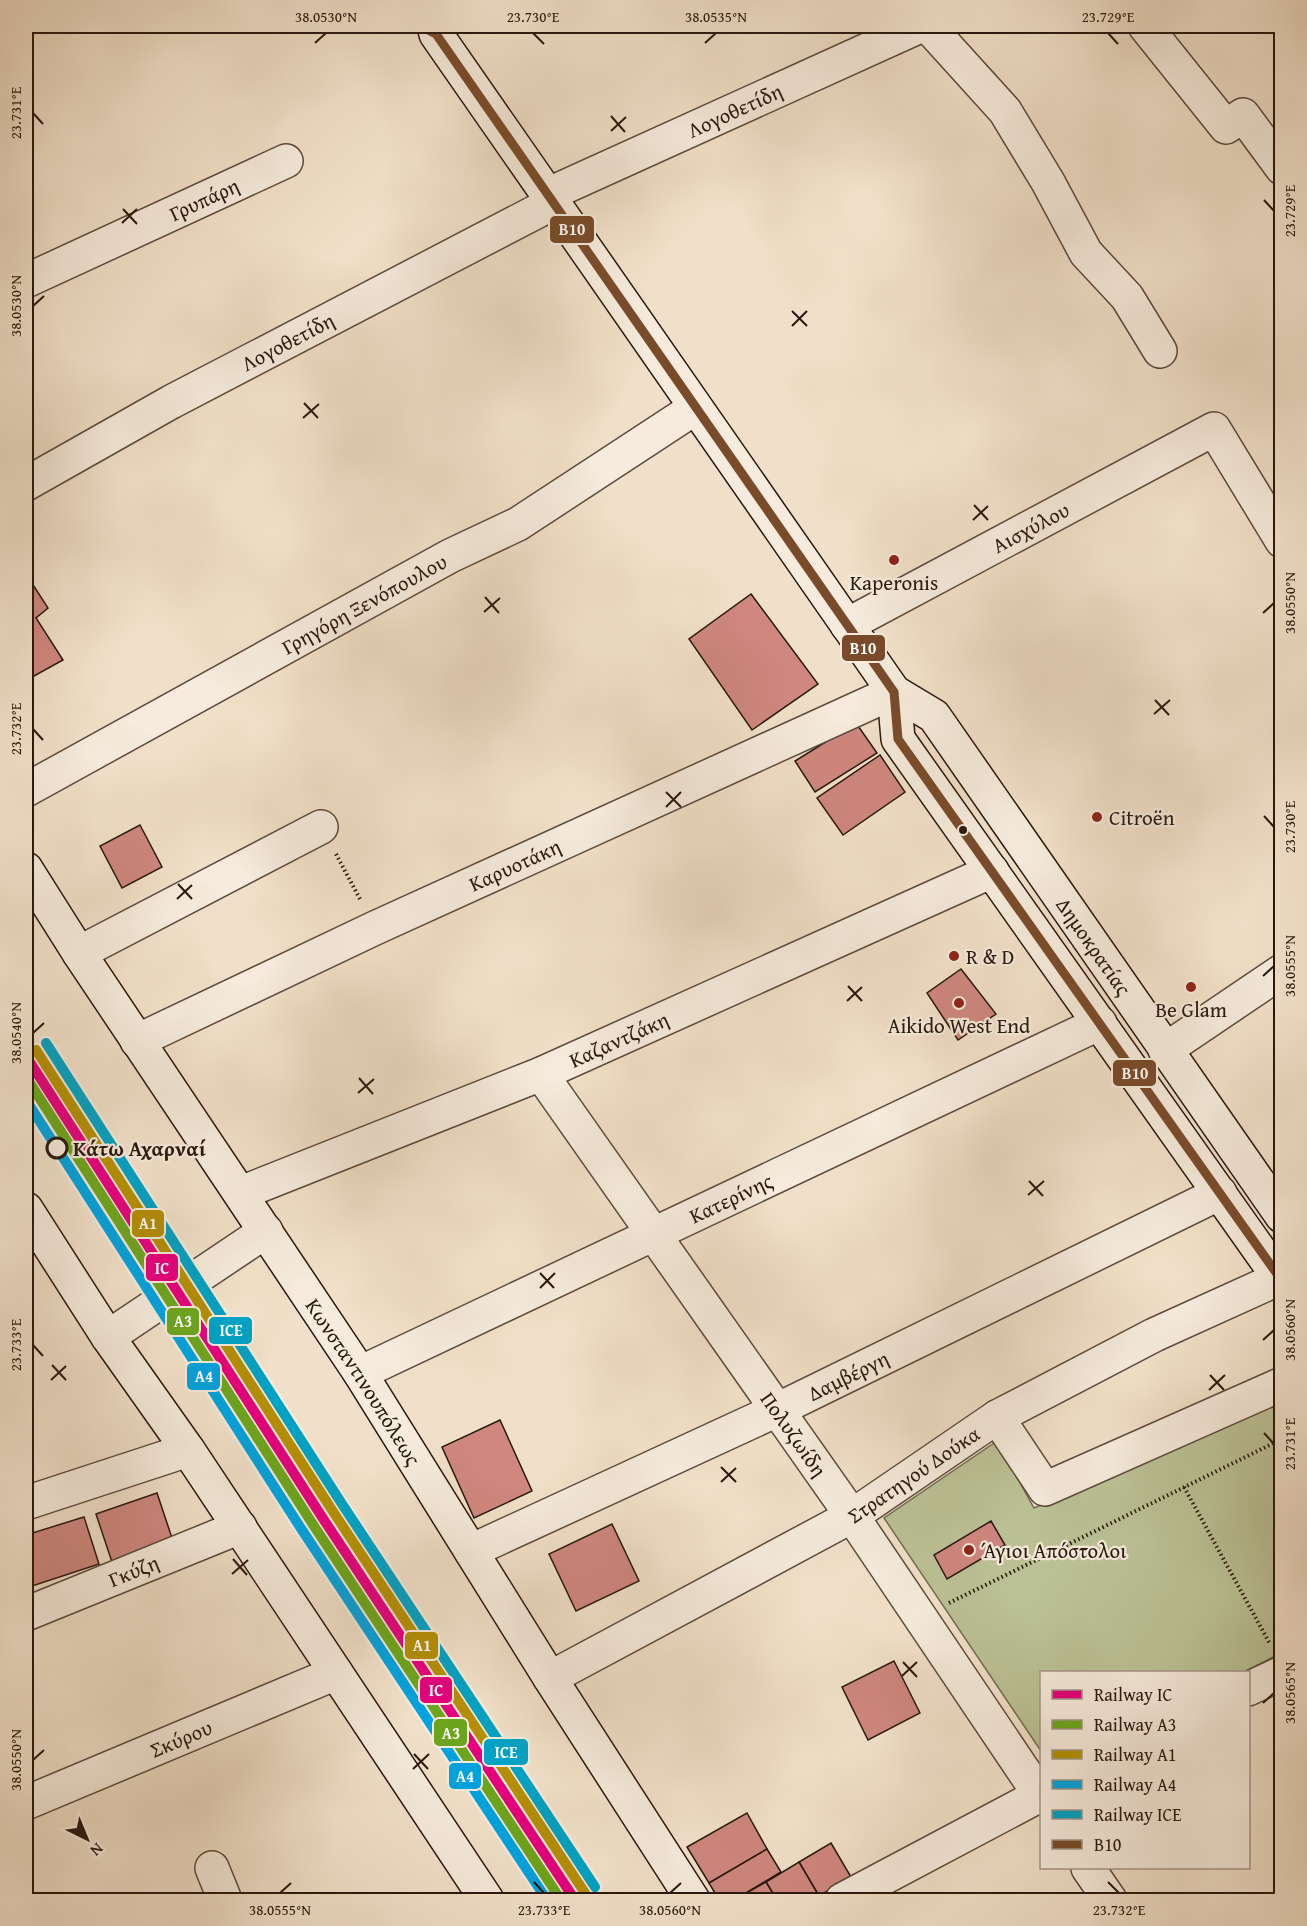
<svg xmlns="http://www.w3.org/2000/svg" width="1307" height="1926" font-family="'Gentium Book Plus',serif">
<rect width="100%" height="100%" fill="#f1e0c9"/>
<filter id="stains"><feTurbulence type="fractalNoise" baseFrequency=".00333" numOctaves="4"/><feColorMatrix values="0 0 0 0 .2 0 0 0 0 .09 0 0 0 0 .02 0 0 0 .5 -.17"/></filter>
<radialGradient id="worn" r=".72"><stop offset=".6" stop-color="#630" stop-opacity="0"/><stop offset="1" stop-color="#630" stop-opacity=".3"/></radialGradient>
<path fill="#bbc296" stroke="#726d52" stroke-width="1.5" d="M1281,1397v256l-37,19h-202l-1,79 -157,-233 113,-77 37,67z"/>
<g fill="#cf877f" stroke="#29180e" stroke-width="1.5">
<path d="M26,574l22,34 -12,10 27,42 -29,16 -6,-8 -2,2z"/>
<path d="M751,594l67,90 -66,46 -63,-91z"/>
<path d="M856,723l21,30 -62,39 -20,-31z"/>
<path d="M880,755l25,37 -62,43 -26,-37z"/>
<path d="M140,825l22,42 -40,21 -22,-42z"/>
<path d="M961,969l35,45 -38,26 -31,-47z"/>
<path d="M500,1420l32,71 -58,27 -32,-71z"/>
<path d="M157,1493l16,48 -61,21 -16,-48z"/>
<path d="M84,1517l15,47 -73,24v-53z"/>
<path d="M991,1521l14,24 -58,34 -13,-24z"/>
<path d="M612,1524l27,57 -63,30 -27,-57z"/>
<path d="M894,1661l26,52 -52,27 -26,-53z"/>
<path d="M747,1813l20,36 -58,34 -22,-36z"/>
<path d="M831,1843l20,34 -32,19 -20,-34z"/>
<path d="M767,1849l14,23 -47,28h-15l-10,-17z"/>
<path d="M799,1862l20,34 -7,4h-35l-11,-18z"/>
<path d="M766,1882l11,18h-43z"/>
</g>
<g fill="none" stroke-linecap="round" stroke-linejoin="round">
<defs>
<g id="street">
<path d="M928,26l77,85 43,71 38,71 41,44 33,54"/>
<path d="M1145,26l81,101 17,-12 39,53"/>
<path id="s1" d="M547,195l373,-169"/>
<path id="s2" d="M26,281l260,-120"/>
<path id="s3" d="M26,484l145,-82 382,-199"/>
<path id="s4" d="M847,625l367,-196 68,112"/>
<path id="s5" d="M26,790l424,-234 68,-32 177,-116"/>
<path d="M79,953l242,-126"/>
<path id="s6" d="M137,1041l238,-113 519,-236"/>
<path d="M1165,1050l117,-79"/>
<path id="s7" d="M541,1074l311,442 190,282"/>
<path id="s8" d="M241,1193l300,-119 451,-203"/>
<path d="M108,1337l158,-106"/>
<path id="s9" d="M360,1373l740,-350"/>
<path d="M997,1417l48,72 237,-105"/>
<path d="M26,1503l162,-53"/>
<path id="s10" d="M471,1551l306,-141 443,-217"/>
<path id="s11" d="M26,1614l214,-87"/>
<path id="s12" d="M550,1678l302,-162 145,-99 157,-82 128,-58"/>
<path d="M1248,1689l34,-16"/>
<path id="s13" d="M26,1803l310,-130"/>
<path d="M212,1868l13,32"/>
<path d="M1088,1868l22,32"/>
<path d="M842,1900l200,-106"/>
</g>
<g id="secondary">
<path id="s14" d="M434,26l2,8 458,658 40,24 348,500"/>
<path d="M894,692l4,47 384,543"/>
<path id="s15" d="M26,869l53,84 281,420 190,305 143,222"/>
<path d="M26,1209l82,128 80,113 299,450"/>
</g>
</defs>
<use href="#street" stroke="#5b4a3d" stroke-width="36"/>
<use href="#secondary" stroke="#29180e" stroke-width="36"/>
<g stroke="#29180e" stroke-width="4" stroke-dasharray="1.5 3" stroke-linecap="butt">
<path d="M336,854l25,47"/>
<path d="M1184,1487l86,157"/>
<path d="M949,1603l333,-164"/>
</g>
<use href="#street" stroke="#f6ebdc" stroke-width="33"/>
<use href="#secondary" stroke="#f6ebdc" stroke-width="33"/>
<defs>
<path id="bus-1" d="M421,26l15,8 458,658 4,47 384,542"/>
</defs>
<use href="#bus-1" stroke="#f6ebdc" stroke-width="14"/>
<use href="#bus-1" stroke="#7a4b2a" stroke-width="9"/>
<defs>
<path id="rail-1" d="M26,1056l296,461 253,383"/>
<path id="rail-2" d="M26,1077l286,446 249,377"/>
<path id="rail-3" d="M36,1050l296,460 253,383"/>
<path id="rail-4" d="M26,1100l276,430 245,370"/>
<path id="rail-5" d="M46,1043l296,461 253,383"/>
</defs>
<use href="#rail-1" stroke="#f6ebdc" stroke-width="15"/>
<use href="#rail-2" stroke="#f6ebdc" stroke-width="15"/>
<use href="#rail-3" stroke="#f6ebdc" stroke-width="15"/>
<use href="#rail-4" stroke="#f6ebdc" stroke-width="15"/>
<use href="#rail-5" stroke="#f6ebdc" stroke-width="15"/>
<use href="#rail-1" stroke="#e5007d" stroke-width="10"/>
<use href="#rail-2" stroke="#6ca51d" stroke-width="10"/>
<use href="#rail-3" stroke="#b48e05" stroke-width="10"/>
<use href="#rail-4" stroke="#00a3e0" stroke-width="10"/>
<use href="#rail-5" stroke="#02a2c4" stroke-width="10"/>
</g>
<path fill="none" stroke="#29180e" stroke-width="2" d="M533,33l11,11M1108,33l10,11M315,43l11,-10M705,43l11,-10M33,113l10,11M611,116l14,16M611,131l15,-14M1264,200l10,11M123,209l14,15M122,223l15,-14M33,306l11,-10M792,311l15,15M792,326l15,-15M304,403l14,15M303,418l16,-14M974,505l14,15M973,520l15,-14M485,597l14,16M484,612l16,-14M1263,613l11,-10M1155,700l14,15M1154,714l16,-14M33,729l10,11M666,792l15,15M666,807l15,-15M1264,816l10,11M178,884l14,15M177,899l15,-14M1263,976l11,-10M848,986l14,15M847,1001l15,-14M33,1033l11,-10M359,1078l14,16M358,1093l16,-14M1029,1181l14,15M1028,1195l16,-14M540,1273l14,15M540,1288l15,-15M1263,1340l11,-10M33,1345l10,11M52,1365l14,15M1210,1375l14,15M51,1380l15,-14M1209,1390l16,-15M1264,1433l10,11M721,1467l15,15M721,1482l15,-14M233,1559l14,16M232,1574l16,-14M903,1662l14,15M902,1676l15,-14M1263,1703l11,-10M414,1754l14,15M33,1760l11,-10M413,1769l16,-15M534,1882l10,11M1108,1882l11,11M280,1893l11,-10M670,1893l11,-10"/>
<g fill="#8f2418" stroke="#f6ebdc" stroke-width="2">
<circle cx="894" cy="560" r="6"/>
<circle cx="1097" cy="817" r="6"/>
<circle cx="954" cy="956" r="6"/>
<circle cx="1191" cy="987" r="6"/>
<circle cx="959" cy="1003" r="6"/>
<circle cx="969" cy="1550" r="6"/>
</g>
<circle fill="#29180e" stroke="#f6ebdc" stroke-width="2" cx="963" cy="830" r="5"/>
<circle fill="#f6ebdc" stroke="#29180e" stroke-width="3" cx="57" cy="1148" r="10"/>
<g text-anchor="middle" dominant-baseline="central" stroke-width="4.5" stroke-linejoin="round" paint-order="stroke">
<g font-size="21" fill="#29180e" stroke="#f6ebdc">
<text stroke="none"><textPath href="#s1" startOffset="206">Λογοθετίδη</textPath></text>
<text stroke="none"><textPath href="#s2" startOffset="196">Γρυπάρη</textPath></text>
<text stroke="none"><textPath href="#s3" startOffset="298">Λογοθετίδη</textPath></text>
<text stroke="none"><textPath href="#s4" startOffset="208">Αισχύλου</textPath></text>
<text stroke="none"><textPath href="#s5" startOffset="386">Γρηγόρη Ξενόπουλου</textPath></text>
<text stroke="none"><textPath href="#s6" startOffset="417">Καρυοτάκη</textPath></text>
<text stroke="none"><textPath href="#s14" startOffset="1137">Δημοκρατίας</textPath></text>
<text stroke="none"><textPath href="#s8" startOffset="408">Καζαντζάκη</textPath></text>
<text stroke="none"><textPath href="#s9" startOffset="410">Κατερίνης</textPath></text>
<text stroke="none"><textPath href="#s10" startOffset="416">Δαμβέργη</textPath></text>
<text stroke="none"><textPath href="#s15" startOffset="614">Κωνσταντινουπόλεως</textPath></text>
<text stroke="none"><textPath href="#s7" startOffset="440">Πολυζωίδη</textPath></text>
<text stroke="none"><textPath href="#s12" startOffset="417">Στρατηγού Δούκα</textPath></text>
<text stroke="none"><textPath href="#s11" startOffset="116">Γκύζη</textPath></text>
<text stroke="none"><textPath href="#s13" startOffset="168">Σκύρου</textPath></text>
</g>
<g font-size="21" fill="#29180e" stroke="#f6ebdc">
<text x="894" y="582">Kaperonis</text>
<text x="1109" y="817" text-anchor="start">Citroën</text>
<text x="966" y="956" text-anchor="start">R &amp; D</text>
<text x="1191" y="1009">Be Glam</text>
<text x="959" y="1025">Aikido West End</text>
<text x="981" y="1550" text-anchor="start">Άγιοι Απόστολοι</text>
</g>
<g font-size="21" font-weight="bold" fill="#29180e" stroke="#f6ebdc" text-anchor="start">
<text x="73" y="1148">Κάτω Αχαρναί</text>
</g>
</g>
<g stroke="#f6ebdc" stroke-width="2">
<rect x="549" y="215" width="46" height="29" rx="6" fill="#7a4b2a"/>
<rect x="841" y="634" width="45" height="28" rx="6" fill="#7a4b2a"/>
<rect x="1112" y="1059" width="45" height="28" rx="6" fill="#7a4b2a"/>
<rect x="131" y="1209" width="34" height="29" rx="6" fill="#b48e05"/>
<rect x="145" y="1253" width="34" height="29" rx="6" fill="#e5007d"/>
<rect x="166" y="1307" width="34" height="29" rx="6" fill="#6ca51d"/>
<rect x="208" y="1316" width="45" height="29" rx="6" fill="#02a2c4"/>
<rect x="186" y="1362" width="35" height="29" rx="6" fill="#00a3e0"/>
<rect x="404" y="1631" width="35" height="29" rx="6" fill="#b48e05"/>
<rect x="419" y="1676" width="34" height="28" rx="6" fill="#e5007d"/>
<rect x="433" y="1718" width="35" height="29" rx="6" fill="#6ca51d"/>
<rect x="483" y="1738" width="46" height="28" rx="6" fill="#02a2c4"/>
<rect x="448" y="1762" width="34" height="28" rx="6" fill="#00a3e0"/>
</g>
<g font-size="16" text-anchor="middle" font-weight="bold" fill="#fff">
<text x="572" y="235">Β10</text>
<text x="863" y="654">Β10</text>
<text x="1135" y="1079">Β10</text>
<text x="148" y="1229">A1</text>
<text x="162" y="1274">IC</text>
<text x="183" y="1327">A3</text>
<text x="231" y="1336">ICE</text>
<text x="204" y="1382">A4</text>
<text x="422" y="1651">A1</text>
<text x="436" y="1696">IC</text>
<text x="451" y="1739">A3</text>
<text x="506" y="1758">ICE</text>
<text x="465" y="1782">A4</text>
</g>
<rect width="1307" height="1926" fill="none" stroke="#f1e0c9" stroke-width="66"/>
<rect x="1040" y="1671" width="210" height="198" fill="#f6ebdc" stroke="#a4978a" stroke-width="1.5"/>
<rect x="1052" y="1690" width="30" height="9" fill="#e5007d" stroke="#a4978a" stroke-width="1.5"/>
<text x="1094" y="1701" font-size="18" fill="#29180e">Railway IC</text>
<rect x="1052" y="1720" width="30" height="9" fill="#6ca51d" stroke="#a4978a" stroke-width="1.5"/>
<text x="1094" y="1731" font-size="18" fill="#29180e">Railway A3</text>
<rect x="1052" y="1750" width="30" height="9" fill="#b48e05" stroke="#a4978a" stroke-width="1.5"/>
<text x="1094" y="1761" font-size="18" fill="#29180e">Railway A1</text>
<rect x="1052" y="1780" width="30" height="9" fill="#00a3e0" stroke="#a4978a" stroke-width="1.5"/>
<text x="1094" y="1791" font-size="18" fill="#29180e">Railway A4</text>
<rect x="1052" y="1810" width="30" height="9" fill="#02a2c4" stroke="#a4978a" stroke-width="1.5"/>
<text x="1094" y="1821" font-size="18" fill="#29180e">Railway ICE</text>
<rect x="1052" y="1840" width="30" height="9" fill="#7a4b2a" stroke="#a4978a" stroke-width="1.5"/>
<text x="1094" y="1851" font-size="18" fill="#29180e">Β10</text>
<g transform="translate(87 1839) rotate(137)" stroke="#f6ebdc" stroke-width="4.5" paint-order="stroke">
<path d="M0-4.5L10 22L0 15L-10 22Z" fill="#29180e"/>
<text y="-9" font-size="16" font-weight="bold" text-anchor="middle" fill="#29180e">N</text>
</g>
<rect x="33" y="33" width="1241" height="1860" fill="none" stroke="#29180e" stroke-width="2"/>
<g font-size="15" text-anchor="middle" fill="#29180e">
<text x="326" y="22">38.0530°N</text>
<text x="533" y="22">23.730°E</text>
<text x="716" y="22">38.0535°N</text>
<text x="1108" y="22">23.729°E</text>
<text transform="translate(16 113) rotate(-90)" y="5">23.731°E</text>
<text transform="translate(1290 211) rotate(-90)" y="5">23.729°E</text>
<text transform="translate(16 306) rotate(-90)" y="5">38.0530°N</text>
<text transform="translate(1290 603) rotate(-90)" y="5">38.0550°N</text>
<text transform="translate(16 729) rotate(-90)" y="5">23.732°E</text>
<text transform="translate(1290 827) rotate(-90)" y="5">23.730°E</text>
<text transform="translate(1290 966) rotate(-90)" y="5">38.0555°N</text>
<text transform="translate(16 1033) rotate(-90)" y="5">38.0540°N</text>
<text transform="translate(1290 1330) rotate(-90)" y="5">38.0560°N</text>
<text transform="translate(16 1345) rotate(-90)" y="5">23.733°E</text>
<text transform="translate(1290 1444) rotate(-90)" y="5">23.731°E</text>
<text transform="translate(1290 1693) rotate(-90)" y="5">38.0565°N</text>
<text transform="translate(16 1760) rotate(-90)" y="5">38.0550°N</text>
<text x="280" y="1915">38.0555°N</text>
<text x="544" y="1915">23.733°E</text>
<text x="670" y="1915">38.0560°N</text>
<text x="1119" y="1915">23.732°E</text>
</g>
<rect width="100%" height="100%" filter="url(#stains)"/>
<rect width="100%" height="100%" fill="url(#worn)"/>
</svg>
